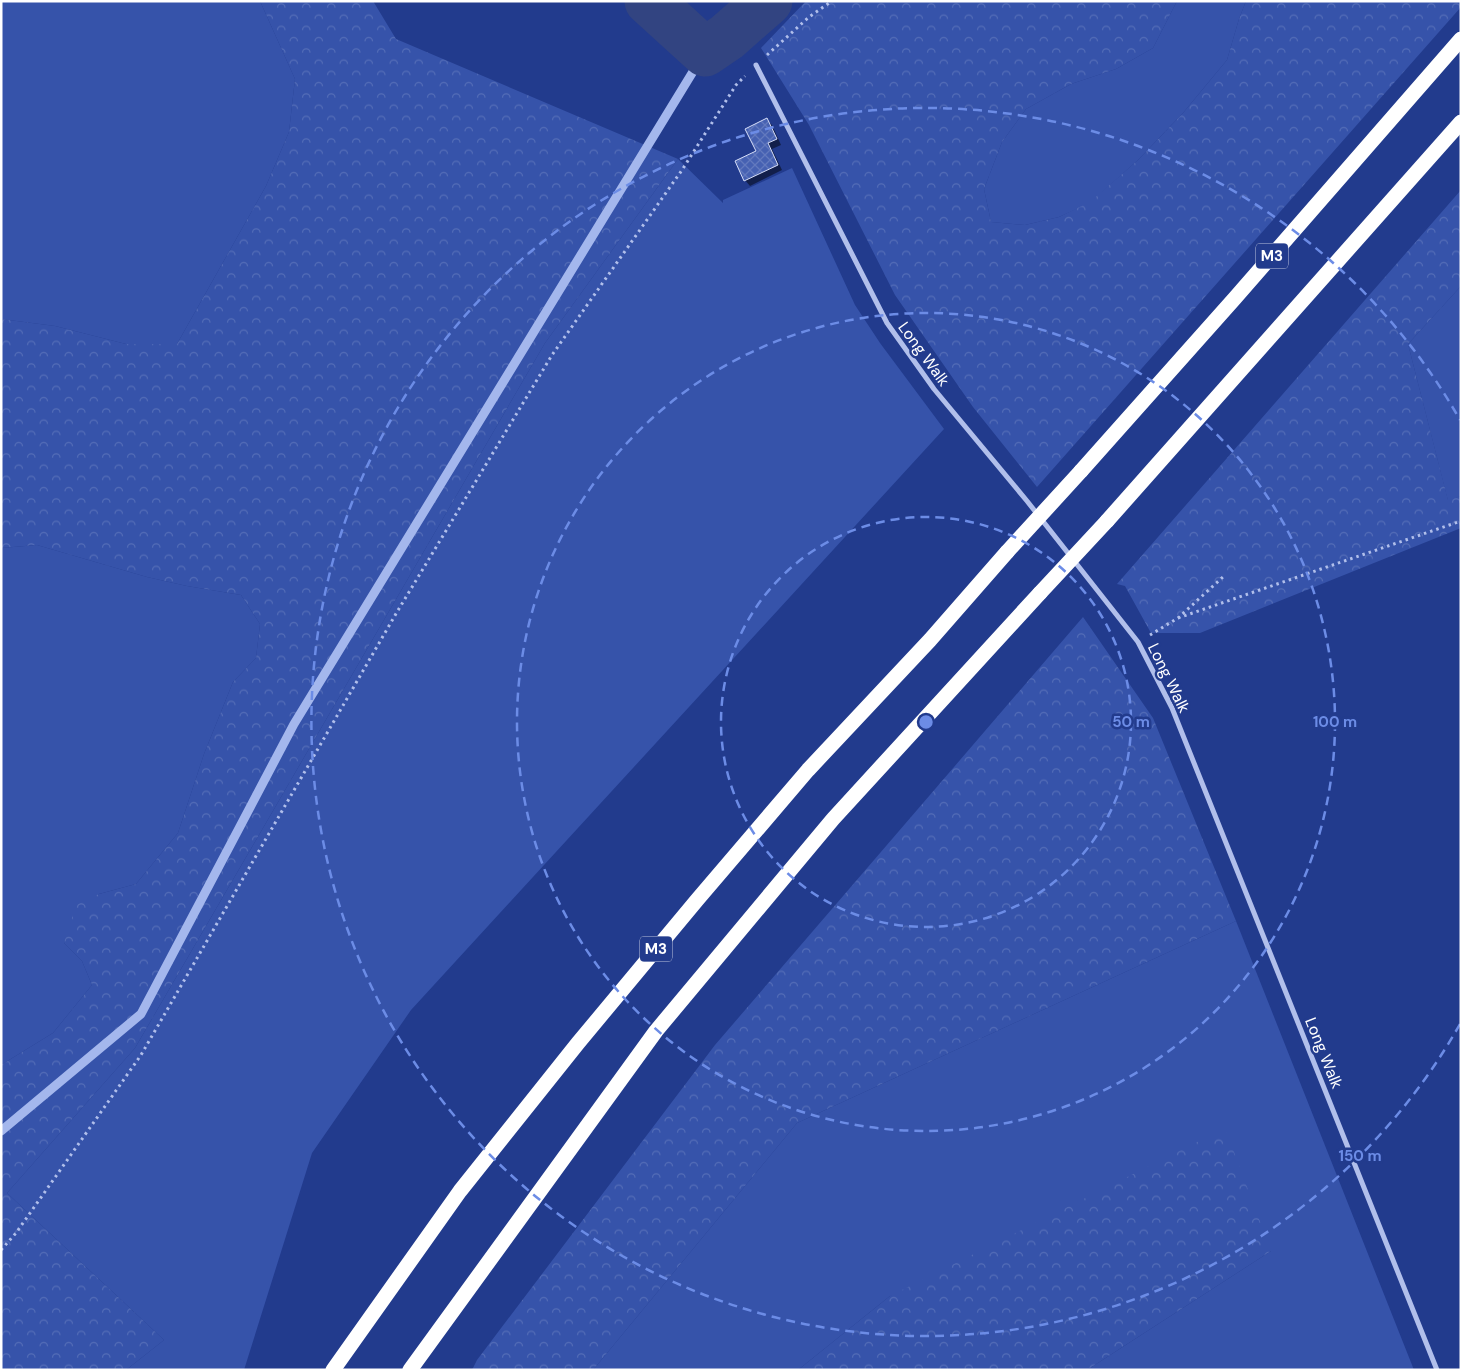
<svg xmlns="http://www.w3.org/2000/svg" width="1462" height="1371" font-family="'DM Sans',sans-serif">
<defs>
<pattern id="forest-crowns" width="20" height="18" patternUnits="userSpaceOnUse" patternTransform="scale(1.25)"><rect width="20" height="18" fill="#3653aa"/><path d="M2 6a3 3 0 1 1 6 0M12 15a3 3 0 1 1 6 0" fill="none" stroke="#546db7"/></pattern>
<pattern id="building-cross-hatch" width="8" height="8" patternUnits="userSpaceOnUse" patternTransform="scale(1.25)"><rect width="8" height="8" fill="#4661b2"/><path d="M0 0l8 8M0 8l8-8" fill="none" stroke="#6279be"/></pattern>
</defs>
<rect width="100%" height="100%" fill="#223b8d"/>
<g fill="#3653aa">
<path d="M1,1h259l35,78 -6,53 -23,54 -89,158h-51l-71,-18 -54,-7z"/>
<path d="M1177,1h69l-7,18 -12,41 -44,53 -45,47 -48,43 -31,14 -34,8 -34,-3 -7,-33 18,-47 24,-33 45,-25 45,-15 37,-21z"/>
<path d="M678,159l45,44v-3l69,-32 63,137 25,38 64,86 -533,581 -99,143 -68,217h-118l38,-30 -157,-147 128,-145 410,-705z"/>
<path d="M1461,286v210l-13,5 -40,-157z"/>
<path d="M37,545l110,32 40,9 54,9 19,29 -4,34 -23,24 -29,72 -26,79 -42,51 -37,10 -35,49 18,18 10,24 -39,48 -52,32v-517z"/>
<path d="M1236,921l178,449h-327l184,-119 -381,45 -92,74h-205l204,-247z"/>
</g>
<g fill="url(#forest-crowns)">
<path d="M260,1h113l23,38 282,120 -133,184 -410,705 -128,145 157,147 -38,30h-125v-305l52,-32 39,-48 -10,-24 -18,-18 12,-38 23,-11 37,-10 42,-51 26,-79 29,-72 23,-24 4,-34 -19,-29 -54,-9 -40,-9 -110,-32 -36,3v-229l54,7 71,18h51l89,-158 23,-54 6,-53z"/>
<path d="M806,1h371l-24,47 -37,21 -45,15 -45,25 -24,33 -18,47 7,33 34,3 34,-8 31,-15 48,-42 45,-47 44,-53 12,-41 7,-18h215v6l-424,480 -64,-80 -78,-112 -86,-170 -48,-77z"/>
<path d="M1461,190v96l-53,58 40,156 13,-4v32l-261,105h-49l-26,-47 -8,-2z"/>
<path d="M1083,617l70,101 83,203 -439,202 -204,247h-121l5,-10 238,-315z"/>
<path d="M1225,1128l46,123 -184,119h-289l92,-74z"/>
</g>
<g fill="#0007">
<path d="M737,1h21l-12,9z"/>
<path d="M767,120l5,5 9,20 -9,4 10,21 -32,16 -5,-6 12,-28z"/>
</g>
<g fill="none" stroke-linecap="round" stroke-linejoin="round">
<path stroke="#a4b7ed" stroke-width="9" d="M1,1131l140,-117 153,-290 411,-672"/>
<path stroke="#324481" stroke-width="49" d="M649,1l56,51 22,-15 41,-36"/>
</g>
<path fill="url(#building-cross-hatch)" stroke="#d6def8" d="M767,118l10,21 -9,4 10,22 -34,16 -9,-20 21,-10 -11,-22z"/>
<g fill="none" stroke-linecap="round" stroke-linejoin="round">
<g stroke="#b1bfeb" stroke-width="3" stroke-dasharray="2.5 4" stroke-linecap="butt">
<path d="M767,55l42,-38 23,-16"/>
<path d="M1178,618l283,-97"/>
<path d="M1150,635l28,-17 46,-42"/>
<path d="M1,1250l15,-17 125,-178 256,-443 155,-257 130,-185 54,-85 9,-9"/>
</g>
<path stroke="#b1bfeb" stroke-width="5" d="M756,65l131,258 47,66 93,112 111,141 34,66 265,662"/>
<g stroke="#fff" stroke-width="15">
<path d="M1081,471l154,-173 226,-259"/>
<path d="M1107,521l354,-399"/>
<path d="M333,1370l127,-179 118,-148 119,-143 111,-130 122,-130 77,-88"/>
<path d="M410,1370l246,-339 177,-212 207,-226"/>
</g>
<g stroke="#fff" stroke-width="15">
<path d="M1007,552l74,-81"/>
<path d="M1040,593l67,-72"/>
</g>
</g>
<g fill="none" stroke="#6c8ce6" stroke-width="2.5" stroke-dasharray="9 6">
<circle cx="926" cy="722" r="205"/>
<circle cx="926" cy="722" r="409"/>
<path d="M1460 1024A614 614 0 1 1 1460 420"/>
</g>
<g text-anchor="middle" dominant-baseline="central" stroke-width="5" stroke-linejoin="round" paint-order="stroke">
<g fill="#223b8d" stroke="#bdc4dd" stroke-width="1">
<rect x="1256" y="243.5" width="32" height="25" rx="4"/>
<rect x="640" y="936.5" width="32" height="25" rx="4"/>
</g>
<g font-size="15" font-weight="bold" fill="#fff">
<text x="1272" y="256">M3</text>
<text x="656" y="949">M3</text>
</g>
<g font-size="16" fill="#fff" stroke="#223b8d">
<text transform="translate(924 354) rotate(54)">Long Walk</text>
<text transform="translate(1169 678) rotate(64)">Long Walk</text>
<text transform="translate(1324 1053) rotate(68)">Long Walk</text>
</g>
</g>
<circle cx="926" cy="722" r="8" fill="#6c8ce6" stroke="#223b8d" stroke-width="2.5"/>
<g font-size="15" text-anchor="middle" font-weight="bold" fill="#6c8ce6" stroke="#223b8d" stroke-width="5" stroke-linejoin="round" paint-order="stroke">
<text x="1131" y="727">50 m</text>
<text x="1335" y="727">100 m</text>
<text x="1360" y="1161">150 m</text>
</g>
<rect width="1462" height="1371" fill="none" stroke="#ffffff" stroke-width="5"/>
</svg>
